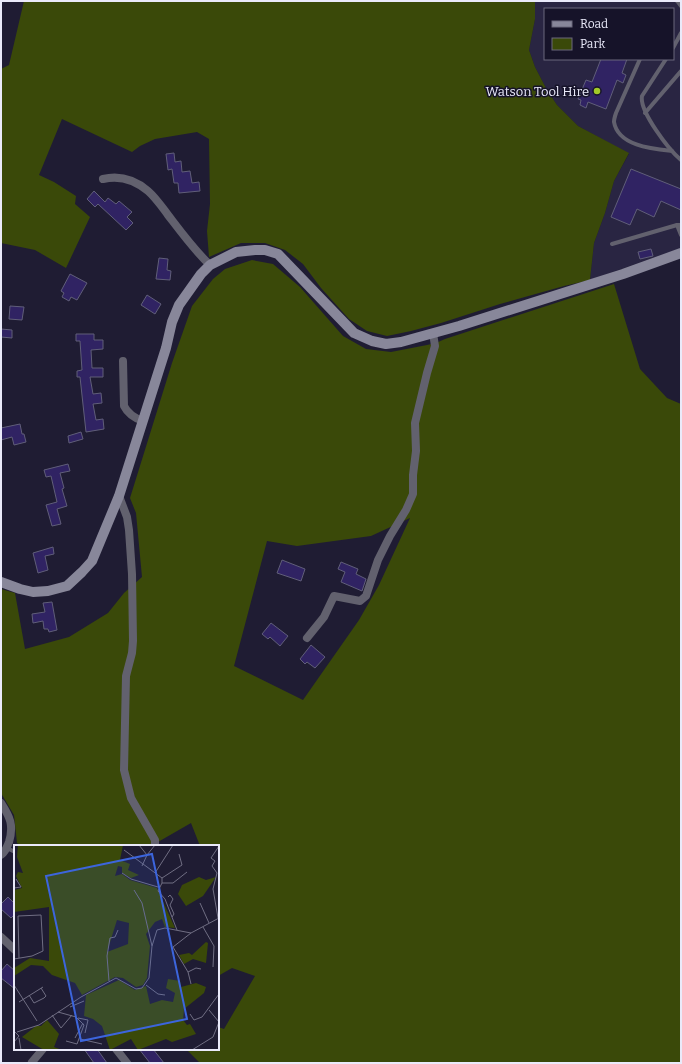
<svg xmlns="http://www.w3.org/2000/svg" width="682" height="1064" font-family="Bitter,serif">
<rect width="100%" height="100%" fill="#1f1c33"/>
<path fill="#292542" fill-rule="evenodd" d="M535,1h146v247l-91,32 4,-37 11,-30 9,-32 15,-27 -51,-28 -21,-21 -10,-15 -12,-23 -6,-17 6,-31zM545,9h128v50h-128z"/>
<g fill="#3a4909" fill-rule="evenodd">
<path d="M24,1h511v18l-6,31 6,17 12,23 10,15 21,21 51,27 -15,28 -9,32 -11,30 -4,37 -26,6 -64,18 -59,19 -30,8 -24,5 -20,-5 -18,-12 -28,-31 -18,-24 -18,-14 -20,-7h-24l-32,14 -2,-26 3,-27 -1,-65 -12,-7 -42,7 -15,7 -8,6 -70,-33 -23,56 15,7 22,14 -1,8 15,13 -24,51 -31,-18 -34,-7v-174l8,-4z"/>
<path d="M252,260l21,4 27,23 43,49 23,13 25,3 36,-7 9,-2 9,-4 169,-55 26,85 27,29 14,6v659h-481l-14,-14h32v-22l6,2 31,-53 -23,-8 -14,8v-130h-18l-9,-23 -40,23h-129l-5,-3 -3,-28 -13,-22v-204l14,4 10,56 44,-12 39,-24 16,-20 18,-16 -6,-64 -6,-15 42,-135 20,-57 21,-27 12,-10zM410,518l-31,67 -20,35 -56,80 -69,-34 33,-125 30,5 74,-10z"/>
</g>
<g fill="#302363" stroke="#605e79">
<path d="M601,59h26l-5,14 4,2 -3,8 -6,-3 -11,29 -18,-7 -2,6 -6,-3 1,-5 -3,-1 8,-19 6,2z"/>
<path d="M174,153l1,9 6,-1 1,11 8,-1 2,12 7,-1 1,9 -21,2 -1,-10h-4l-2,-14 -4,1 -2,-16z"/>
<path d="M631,169l50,20v21l-20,-9 -7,16 -17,-8 -7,16 -19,-8z"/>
<path d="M94,191l11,11 3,-4 8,6 3,-3 13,11 -5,5 6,6 -7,7 -28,-26 -3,3 -8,-8z"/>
<path d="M651,249l2,7 -13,3 -2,-7z"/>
<path d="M159,258l9,1 -1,11 4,1 -1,9 -14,-1z"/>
<path d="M70,274l17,9 -10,17 -6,-3 -2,4 -7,-4 2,-4 -3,-2z"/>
<path d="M147,295l14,9 -6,10 -14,-9z"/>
<path d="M10,306l14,1 -2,13 -13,-1z"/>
<path d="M1,329l11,1v8l-11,-1z"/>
<path d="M76,334h18v6h9v9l-12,1 1,18h11v9h-13l3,17 8,-1 1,10 -9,1 3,16 7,-1 1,10 -18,3 -6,-55h-3v-6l5,-1 -2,-29h-4z"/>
<path d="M20,424l2,10h2l2,8 -12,3 -2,-8 -11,3v-12z"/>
<path d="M81,432l2,7 -14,4 -1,-7z"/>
<path d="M68,464l2,7 -10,2 4,15 -2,1 5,17 -10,3 4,15 -9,2 -6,-21 11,-3 -6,-26 -5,1 -2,-7z"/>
<path d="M53,547l1,7 -9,2 3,14 -10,3 -5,-20z"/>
<path d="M282,560l23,9 -4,12 -24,-8z"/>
<path d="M341,562l17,7 -2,5 10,5 -4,12 -21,-9 4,-10 -7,-3z"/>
<path d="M52,602l5,28 -8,2 -1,-3h-4l-1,-8 -10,2 -1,-9 13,-2 -2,-9z"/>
<path d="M271,623l17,13 -8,10 -10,-9 -2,2 -6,-5z"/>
<path d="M311,645l14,12 -10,11 -8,-6 -2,2 -5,-5z"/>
<path d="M8,897l7,7v10l-4,4 -10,-9v-5z"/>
<path d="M7,964l8,7v18l-14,-11v-7z"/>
<path d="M84,1049h13l10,14h-13z"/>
<path d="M139,1049h14l11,14h-14z"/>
</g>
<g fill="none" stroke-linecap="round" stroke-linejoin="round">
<g stroke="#62616e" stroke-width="4">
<path d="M677,1l1,1 3,4"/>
<path d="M673,48l8,-15"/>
<path d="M640,59l-24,54c-1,3 -2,6 -2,9 4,24 39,27 58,29"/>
<path d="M666,59l-24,37c-3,15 27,54 39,64"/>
<path d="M645,113l36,-42"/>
<path d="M677,225l4,10"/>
<path d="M612,244l65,-19h4"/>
<path d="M7,848l8,4"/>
</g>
<g stroke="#62616e" stroke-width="8">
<path d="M103,179c17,-4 32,1 45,12 8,7 14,16 20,24 13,17 26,35 42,50"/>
<path d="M123,361l1,45c4,8 10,12 19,15"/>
<path d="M119,496l8,21 2,13 3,44 1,67 -1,12 -6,23 -2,94 7,28 24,42v6"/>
<path d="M307,638l17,-21 10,-21 26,5 6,-5 12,-36 12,-24 16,-26 7,-16v-19l3,-24 -1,-28 12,-50 8,-27 -2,-13"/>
<path d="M1,803c9,14 13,22 8,39 -2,5 -3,9 -8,13"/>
<path d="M1,937l14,13"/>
<path d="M116,1049l11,14"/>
<path d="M32,1062l11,-13"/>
</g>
<path stroke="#88879a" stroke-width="10" d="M1,582l19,7 13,3 15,-1 19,-5 15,-14 10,-11 27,-65 47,-148 6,-26 7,-17 22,-31 9,-9 26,-13 19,-2h10l13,4 76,79 18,8 14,3 15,-2 58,-16 164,-52 58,-21"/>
</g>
<circle fill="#a2c928" stroke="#161329" stroke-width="1.5" cx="597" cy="91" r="4"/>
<g text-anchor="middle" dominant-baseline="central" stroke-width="3" stroke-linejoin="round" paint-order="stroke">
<g font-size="13" fill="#eaeafa" stroke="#161329" text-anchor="end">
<text x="589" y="91">Watson Tool Hire</text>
</g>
</g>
<g transform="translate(14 845)">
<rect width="205" height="205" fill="#1f1c33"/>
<path d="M4,0h105l-3,15 10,4 -2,6 11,5 -8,3 -9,-5v-6l-4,-1 -3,10 7,-2 8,6 27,8 18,40 -10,-1 -3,-8 -7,3 -9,12 4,12 -3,32 -4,7 -7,2 -13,-9 -8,-1 -33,18 -7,-12 -23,-8 -9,-9 -12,-1 -17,11v-8l16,-10 19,3v-54l-35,5v-22l8,-2 -6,-12 2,-4 5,1 -6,-16zM103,75l12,3 -1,21 -21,8zM185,32l7,3 10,-3 -13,19 -17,10 -8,-12 4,-9zM192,97l2,1 -2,20 -13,-4 -9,5 -5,-9 10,-2 3,2zM154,134l12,2 1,6 15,-4 10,4 -2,6 -20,16 -1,11 4,5 3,-1 6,10 -24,8 -6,-3 -28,11 -7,-11 -21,11 -8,-24 -9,-7 -9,-3 2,-21 33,-15 16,10 11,-4 4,18 12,-4 11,2 2,-9 -9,-5zM33,175l12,14 -5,13 8,3h-18l-22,-13 14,-11h5z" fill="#3a4909" fill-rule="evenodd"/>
<path fill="none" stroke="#706e83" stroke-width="1" d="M125,0l8,10 8,-10M110,5l38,28v5h11l14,-11M128,21l5,-11M108,28l9,6 27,8M141,28l18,-28M148,33l20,-13 -3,-11M148,38l-4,8 7,8 12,31M0,43l7,-1 -5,-8M120,45l8,13 10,43M154,52l2,-2 3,4 -3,6 4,9 -2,3M186,58l9,20M204,73l-5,-29 4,-16 -5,-7 3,-5 -4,-3 8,-12M189,82l11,19 -1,21M177,88l-18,14 15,25 8,-4 5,1M0,114l18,-3 11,-5 -2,-36 -23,1 1,42M174,127l3,12M95,136l-2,-25 3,-18 5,-1 3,-7M0,140l23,36M132,140l12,9 7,1M15,150l5,8 10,-5 2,-2 -5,-8M5,157l24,-15M56,162l14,-6M195,165l10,12M44,167l18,5 8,8 -7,19 -11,-3M176,169l4,6 8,-3 17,-23M38,170l9,13 11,-13M64,173l10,2 -3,13M0,186l5,5 -5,6M3,187l22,-7 42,-28 35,-19 20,11 6,-1 7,-10 3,-32 5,-16 8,-2 26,5 28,-15M5,193l2,12M61,193l8,-15M66,194l22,5M178,205l21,-13 6,-15"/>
<path fill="#3c65dd" fill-opacity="0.15" stroke="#3c65dd" stroke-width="2" d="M138,9l35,165 -106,22 -35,-165z"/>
<rect width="205" height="205" fill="none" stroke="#eaeafa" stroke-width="2"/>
</g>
<rect width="682" height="1064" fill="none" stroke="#eaeafa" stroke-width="4"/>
<rect x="544" y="8" width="130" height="52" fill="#161329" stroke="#6b697d"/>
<rect x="552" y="21" width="20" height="6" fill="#88879a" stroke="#6b697d"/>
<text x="580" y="28" font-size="12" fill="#eaeafa">Road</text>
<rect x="552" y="38" width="20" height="12" fill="#3a4909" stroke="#6b697d"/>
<text x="580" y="48" font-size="12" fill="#eaeafa">Park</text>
</svg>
